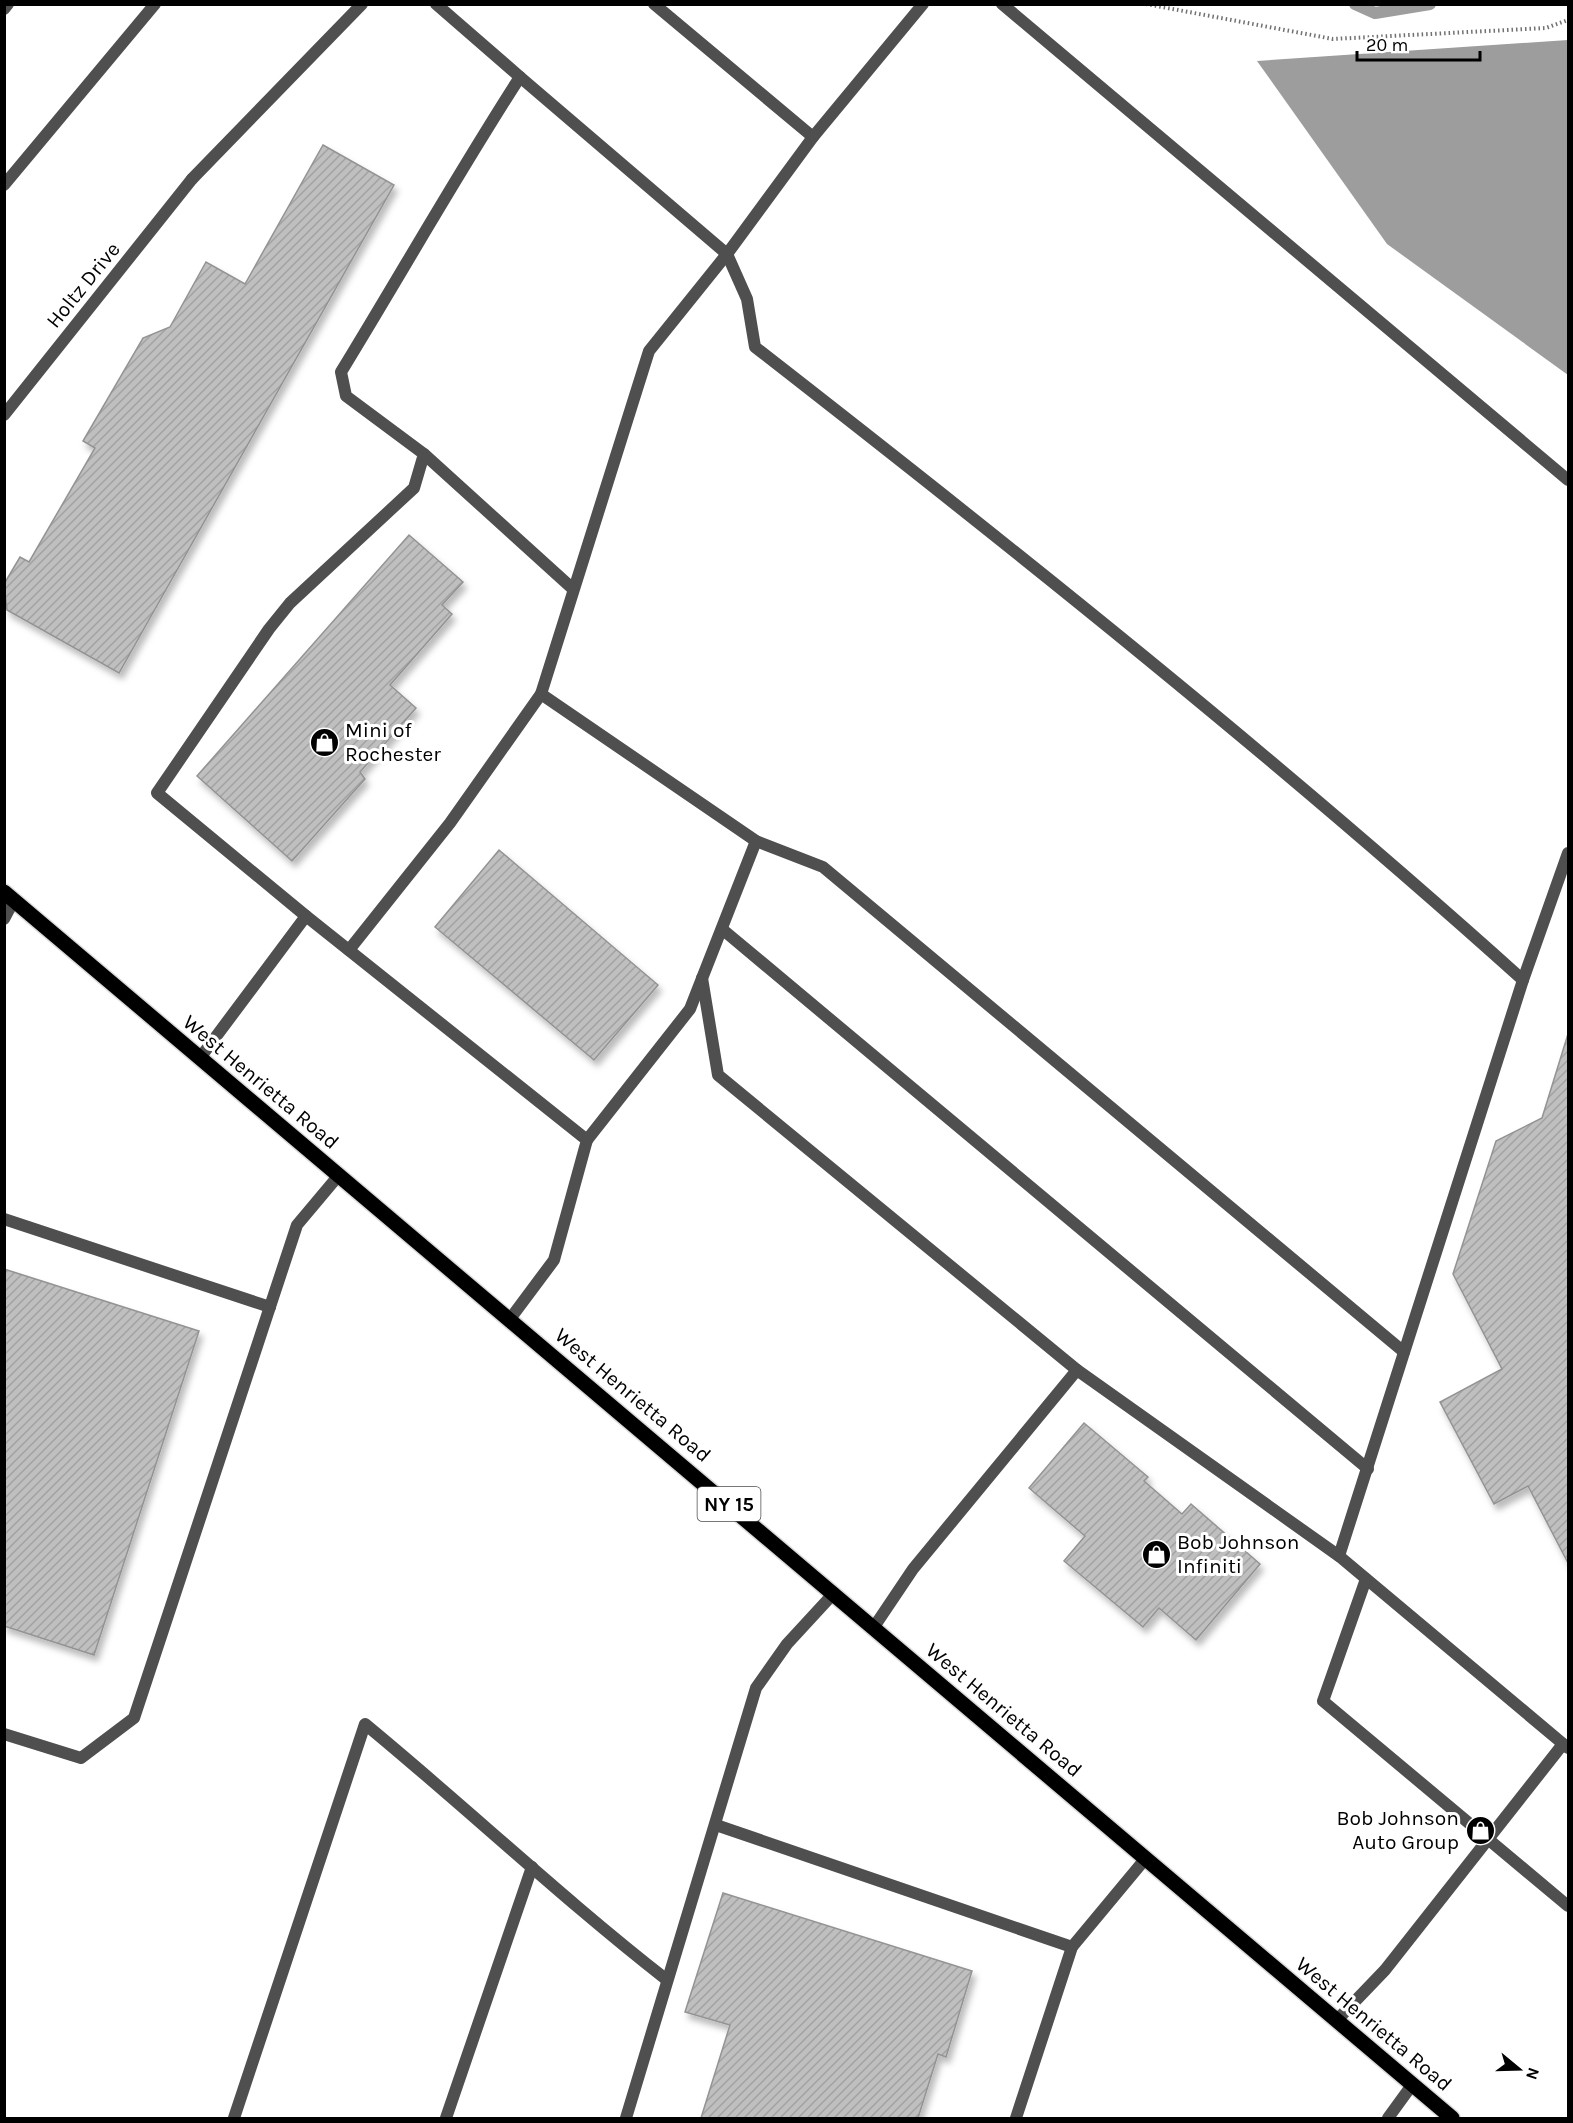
<svg xmlns="http://www.w3.org/2000/svg" width="1573" height="2123" font-family="Karla,sans-serif">
<defs>
<pattern id="building-hatch" width="6" height="6" patternUnits="userSpaceOnUse" patternTransform="scale(1.5)"><rect width="6" height="6" fill="#bfbfbf"/><path d="M-1 1l2-2M0 6l6-6M5 7l2-2" fill="none" stroke="#a2a2a2"/></pattern>
<filter id="shadow"><feDropShadow dx="3.5" dy="6" stdDeviation="3" flood-color="#0004"/></filter>
</defs>
<rect width="100%" height="100%" fill="#fff"/>
<path fill="#9d9d9d" d="M1568,40v335l-181,-131 -130,-183z"/>
<g fill="none" stroke-linecap="round" stroke-linejoin="round">
<path stroke="#9d9d9d" stroke-width="12" d="M1355,4l20,9 55,-9"/>
</g>
<g fill="url(#building-hatch)" stroke="#939393" stroke-width="1.5" filter="url(#shadow)">
<path d="M323,145l71,40 -275,488 -112,-63 -3,-26 16,-27 9,5 66,-114 -12,-7 60,-103 27,-11 36,-65 39,22z"/>
<path d="M409,535l54,47 -21,23 10,9 -62,71 26,23 -56,64 5,7 -73,82 -95,-85z"/>
<path d="M499,850l159,135 -64,75 -159,-133z"/>
<path d="M1568,1034v529l-40,-77 -34,18 -54,-102 62,-33 -49,-95 43,-133 46,-23z"/>
<path d="M4,1269l195,62 -105,324 -90,-29z"/>
<path d="M1084,1423l64,54 -4,4 38,33 9,-10 69,60 -64,76 -37,-32 -16,19 -79,-66 21,-25 -56,-48z"/>
<path d="M723,1893l249,78 -26,86 -8,-3 -20,64h-217l29,-93 -45,-13z"/>
</g>
<g fill="none" stroke-linecap="round" stroke-linejoin="round">
<defs>
<path id="primary" d="M4,892l1448,1226"/>
</defs>
<use href="#primary" stroke="#dbdbdb" stroke-width="18"/>
<path stroke="#717171" stroke-width="4" stroke-dasharray="1.5 3" stroke-linecap="butt" d="M1146,4l187,35 213,-11 22,-8"/>
<g stroke="#4f4f4f" stroke-width="12">
<path d="M654,4l159,133 110,-133"/>
<path d="M1002,4l566,476"/>
<path d="M4,9l4,-5"/>
<path d="M520,77l207,177 20,45 8,48c262,204 521,411 768,633"/>
<path d="M813,137l-86,117 -78,97 -108,343 215,147 67,26 581,485"/>
<path d="M192,179l170,-175"/>
<path d="M4,185l151,-181"/>
<path d="M424,454l149,135"/>
<path d="M1568,853l-45,127 -184,576 229,192"/>
<path d="M306,916l281,224 -33,120 -44,59"/>
<path d="M4,919l10,-19"/>
<path d="M722,929l646,540"/>
<path d="M349,950l101,-127 91,-129"/>
<path d="M702,978l16,97 359,295 262,186"/>
<path d="M200,1058l106,-142 -149,-123 112,-164 21,-26 124,-115 10,-34 -78,-58 -5,-24c60,-98 117,-199 179,-295l-84,-73"/>
<path d="M587,1140l103,-131 66,-168"/>
<path d="M4,1219l266,88"/>
<path d="M1366,1579l-43,122 245,205"/>
<path d="M874,1627l39,-58 164,-199"/>
<path d="M4,1734l77,24 53,-40 163,-493 42,-50"/>
<path d="M716,1825l356,122"/>
<path d="M1337,2020l48,-50 178,-226"/>
<path d="M234,2118l131,-394c102,84 198,175 302,256"/>
<path d="M446,2118l86,-251"/>
<path d="M626,2118l130,-430 31,-44 47,-51"/>
<path d="M1016,2118l56,-171 74,-89"/>
<path d="M1388,2118l24,-33"/>
</g>
<path stroke="#4f4f4f" stroke-width="12" d="M4,415l188,-236"/>
<use href="#primary" stroke="#000" stroke-width="15"/>
</g>
<defs>
<symbol id="shop-disc" viewBox="-11 -11 22 22"><circle r="9.5" fill="#000" stroke="#fff"/><path d="M-5-2.5h2.3a2.7 3.5 0 0 1 5.4 0H5L5.5 6h-11ZM-1.5-2.5h3a1.5 2.3 0 0 0-3 0Z" fill="#fff"/></symbol>
</defs>
<g fill-rule="evenodd">
<use href="#shop-disc" x="308" y="726" width="33" height="33"/>
<use href="#shop-disc" x="1140" y="1538" width="33" height="33"/>
<use href="#shop-disc" x="1464" y="1814" width="33" height="33"/>
</g>
<g text-anchor="middle" dominant-baseline="central" stroke-width="6" stroke-linejoin="round" paint-order="stroke">
<rect fill="#fff" stroke="#4c4c4c" stroke-width="1.5" x="697.5" y="1487" width="63" height="34" rx="4.5"/>
<g font-size="20" font-weight="bold" fill="#000">
<text x="729" y="1504">NY 15</text>
</g>
<g font-size="21" fill="#000" stroke="#fff">
<text transform="translate(83 285) rotate(-51)">Holtz Drive</text>
<text transform="translate(261 1082) rotate(40)">West Henrietta Road</text>
<text transform="translate(633 1395) rotate(40)">West Henrietta Road</text>
<text transform="translate(1004 1710) rotate(40)">West Henrietta Road</text>
<text transform="translate(1374 2024) rotate(40)">West Henrietta Road</text>
</g>
<g font-size="21" fill="#000" stroke="#fff" text-anchor="start">
<text x="345" y="730">Mini of<tspan x="345" dy="24">Rochester</tspan></text>
<text x="1177" y="1542">Bob Johnson<tspan x="1177" dy="24">Infiniti</tspan></text>
<text x="1459" y="1818" text-anchor="end">Bob Johnson<tspan x="1459" dy="24">Auto Group</tspan></text>
</g>
</g>
<rect width="1573" height="2123" fill="none" stroke="#000000" stroke-width="12"/>
<g transform="translate(1519 2069) rotate(109)" stroke="#ffffff" stroke-width="4.5" paint-order="stroke">
<path d="M0-4.5L10 22L0 15L-10 22Z" fill="#000000"/>
<text y="-9" font-size="16" font-weight="bold" text-anchor="middle" fill="#000000">N</text>
</g>
<path d="M1357 51v9h123v-9" fill="none" stroke="#000000" stroke-width="3"/>
<text x="1366" y="51" font-size="18" fill="#000000" stroke="#ffffff" stroke-width="4.5" paint-order="stroke">20 m</text>
</svg>
